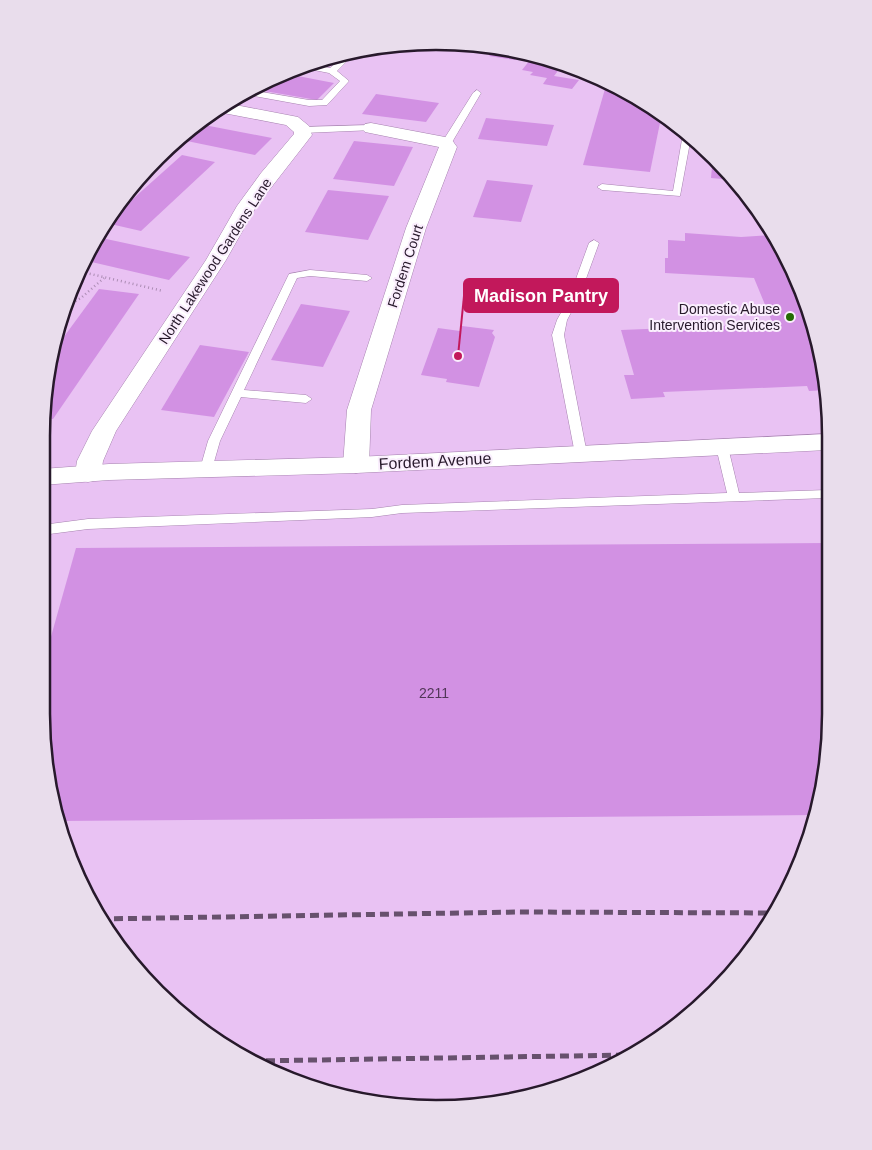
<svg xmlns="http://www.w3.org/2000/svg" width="872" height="1150" font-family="Helvetica,sans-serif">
<rect width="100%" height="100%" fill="#e9c2f3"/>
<g fill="#d291e3">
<path d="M436,41l36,4 -5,6 -39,-6 3,-3z"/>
<path d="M409,44l-7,7 -22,-4z"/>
<path d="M496,47l17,2 8,2 -6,9 -26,-4z"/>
<path d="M534,55l29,9 -9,12 25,4 -7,9 -29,-5 4,-6 -17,-3 3,-3 -11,-2z"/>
<path d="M282,73l52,10 -17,17 -65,-11z"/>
<path d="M607,82l55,31 -12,59 -67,-7z"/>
<path d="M376,94l63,9 -13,19 -64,-8z"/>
<path d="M486,118l68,7 -7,21 -69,-7z"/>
<path d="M199,124l73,14 -17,17 -73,-15z"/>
<path d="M354,141l59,6 -19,39 -61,-7z"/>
<path d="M182,155l33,7 -74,69 -35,-8z"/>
<path d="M713,155l2,2 19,23 -23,-2z"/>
<path d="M487,180l46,5 -12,37 -48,-5z"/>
<path d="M328,190l61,6 -21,44 -63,-8z"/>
<path d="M685,233l56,4 33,-2 27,50 26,105 -18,1 -2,-5 -144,6 2,5 -34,2 -7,-24h10l-13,-45 152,-6 -19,-46 -89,-5v-15h3v-18l17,1z"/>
<path d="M97,237l93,20 -21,23 -86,-20z"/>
<path d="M75,280l9,2 -15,13z"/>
<path d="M99,289l40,5 -86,125 -11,-1 10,-65z"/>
<path d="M301,304l49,7 -27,56 -52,-7z"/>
<path d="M462,326l32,4 -2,3 3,4 -16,50 -33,-5 1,-3 -26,-4 17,-47 22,3z"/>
<path d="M200,345l49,7 -35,65 -53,-7z"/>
<path d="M827,543v222l-11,50 -759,6 -2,-5 -14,-102v-42l35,-124z"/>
</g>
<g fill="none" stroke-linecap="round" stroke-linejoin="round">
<defs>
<g id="lane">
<path d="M355,50v3l-18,18 12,10 -22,24 -18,1 -66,-12 7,-4 59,10h13l18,-19 -11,-8 -30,-6 9,-3 22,4 16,-15z"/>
<path d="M477,90l4,3 -30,51 -5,3 -3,-1 -2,-2 32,-51z"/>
<path d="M371,125l4,3 -1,2 -71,3 -4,-3 4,-3z"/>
<path d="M685,132l6,5 -11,59 -78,-6 -5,-3 5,-3 71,7 10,-57z"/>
<path d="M594,240l5,3 -20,55 -12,22 -3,15 23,119 -6,4 -6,-4 -23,-119 5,-15 12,-22 20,-55z"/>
<path d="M310,270l57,5 5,3 -5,3 -57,-5 -13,2 -53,112 62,5 6,4 -6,4 -65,-6 -21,44 -8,28 -2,3h-8l-2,-3 8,-28 80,-165 1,-2z"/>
<path d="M722,443l6,4 11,46 88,-3v8l-425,15 -30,4 -284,12 -46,6v-10l46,-6 284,-10 30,-4 325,-12 -11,-46z"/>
</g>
<g id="street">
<path d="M225,103l73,14 11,9 3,9 -56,72 -30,53 -110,171 -13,30 -2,13 -4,6 -9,2 -9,-2 -4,-6 2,-13 15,-30 114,-171 31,-54 24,-33 33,-39v-2l-8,-7 -73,-14z"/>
<path d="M371,123l74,14 7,3 5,7 -31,81 -55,182 -2,55 -4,6 -9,2 -9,-2 -4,-6 4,-55 59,-182 33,-81 -74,-15 -3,-4 3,-4z"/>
</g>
<path id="secondary" d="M827,434v16l-471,23 -247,7 -67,5v-16l67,-5 247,-7z"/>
</defs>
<use href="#lane" stroke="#a682af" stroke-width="1"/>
<use href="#street" stroke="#a682af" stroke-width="1"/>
<use href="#secondary" stroke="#a682af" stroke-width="1"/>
<g stroke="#ab8cb3" stroke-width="2.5" stroke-dasharray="1 3" stroke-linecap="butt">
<path d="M78,271l85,20"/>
<path d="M65,307l16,-9 23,-20"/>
</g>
<use href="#lane" fill="#fff" fill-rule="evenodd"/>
<use href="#street" fill="#fff" fill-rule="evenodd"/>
<use href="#secondary" fill="#fff" fill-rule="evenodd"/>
<g stroke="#67516d" stroke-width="5" stroke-dasharray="9 5" stroke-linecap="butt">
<path d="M100,919l418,-7 259,1"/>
<path d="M252,1061l377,-6"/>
</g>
</g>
<circle fill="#246b04" stroke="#faeefd" stroke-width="2" cx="790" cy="317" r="5"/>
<g text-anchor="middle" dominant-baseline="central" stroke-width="4" stroke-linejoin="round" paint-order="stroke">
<g font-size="14" fill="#27192b" stroke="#faeefd">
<text transform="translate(215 261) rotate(-57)">North Lakewood Gardens Lane</text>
<text transform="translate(405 266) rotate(-72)">Fordem Court</text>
</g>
<g font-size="14" fill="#27192b" stroke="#faeefd" text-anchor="end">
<text x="780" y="309">Domestic Abuse<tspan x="780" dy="16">Intervention Services</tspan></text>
</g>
<g font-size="14" fill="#523759">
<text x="434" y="693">2211</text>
</g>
<g font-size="16" fill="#27192b" stroke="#faeefd">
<text transform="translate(435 461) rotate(-3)">Fordem Avenue</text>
</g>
</g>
<path d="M0 0H872V1150H0ZM436 50H436A386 386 0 0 1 822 436V714A386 386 0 0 1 436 1100H436A386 386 0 0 1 50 714V436A386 386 0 0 1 436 50Z" fill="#e9ddec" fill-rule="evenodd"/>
<path fill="none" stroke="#27192b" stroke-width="2.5" d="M436 50H436A386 386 0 0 1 822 436V714A386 386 0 0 1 436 1100H436A386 386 0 0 1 50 714V436A386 386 0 0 1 436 50Z"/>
<path fill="none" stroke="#c2185b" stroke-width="2" d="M458 356L464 296"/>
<circle fill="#c2185b" stroke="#faeefd" stroke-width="2" cx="458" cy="356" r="5"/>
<rect fill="#c2185b" stroke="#c2185b" stroke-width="2" x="464" y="279" width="154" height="33" rx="5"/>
<g font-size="18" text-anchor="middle" font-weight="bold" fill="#fff">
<text x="541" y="302">Madison Pantry</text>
</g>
</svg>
